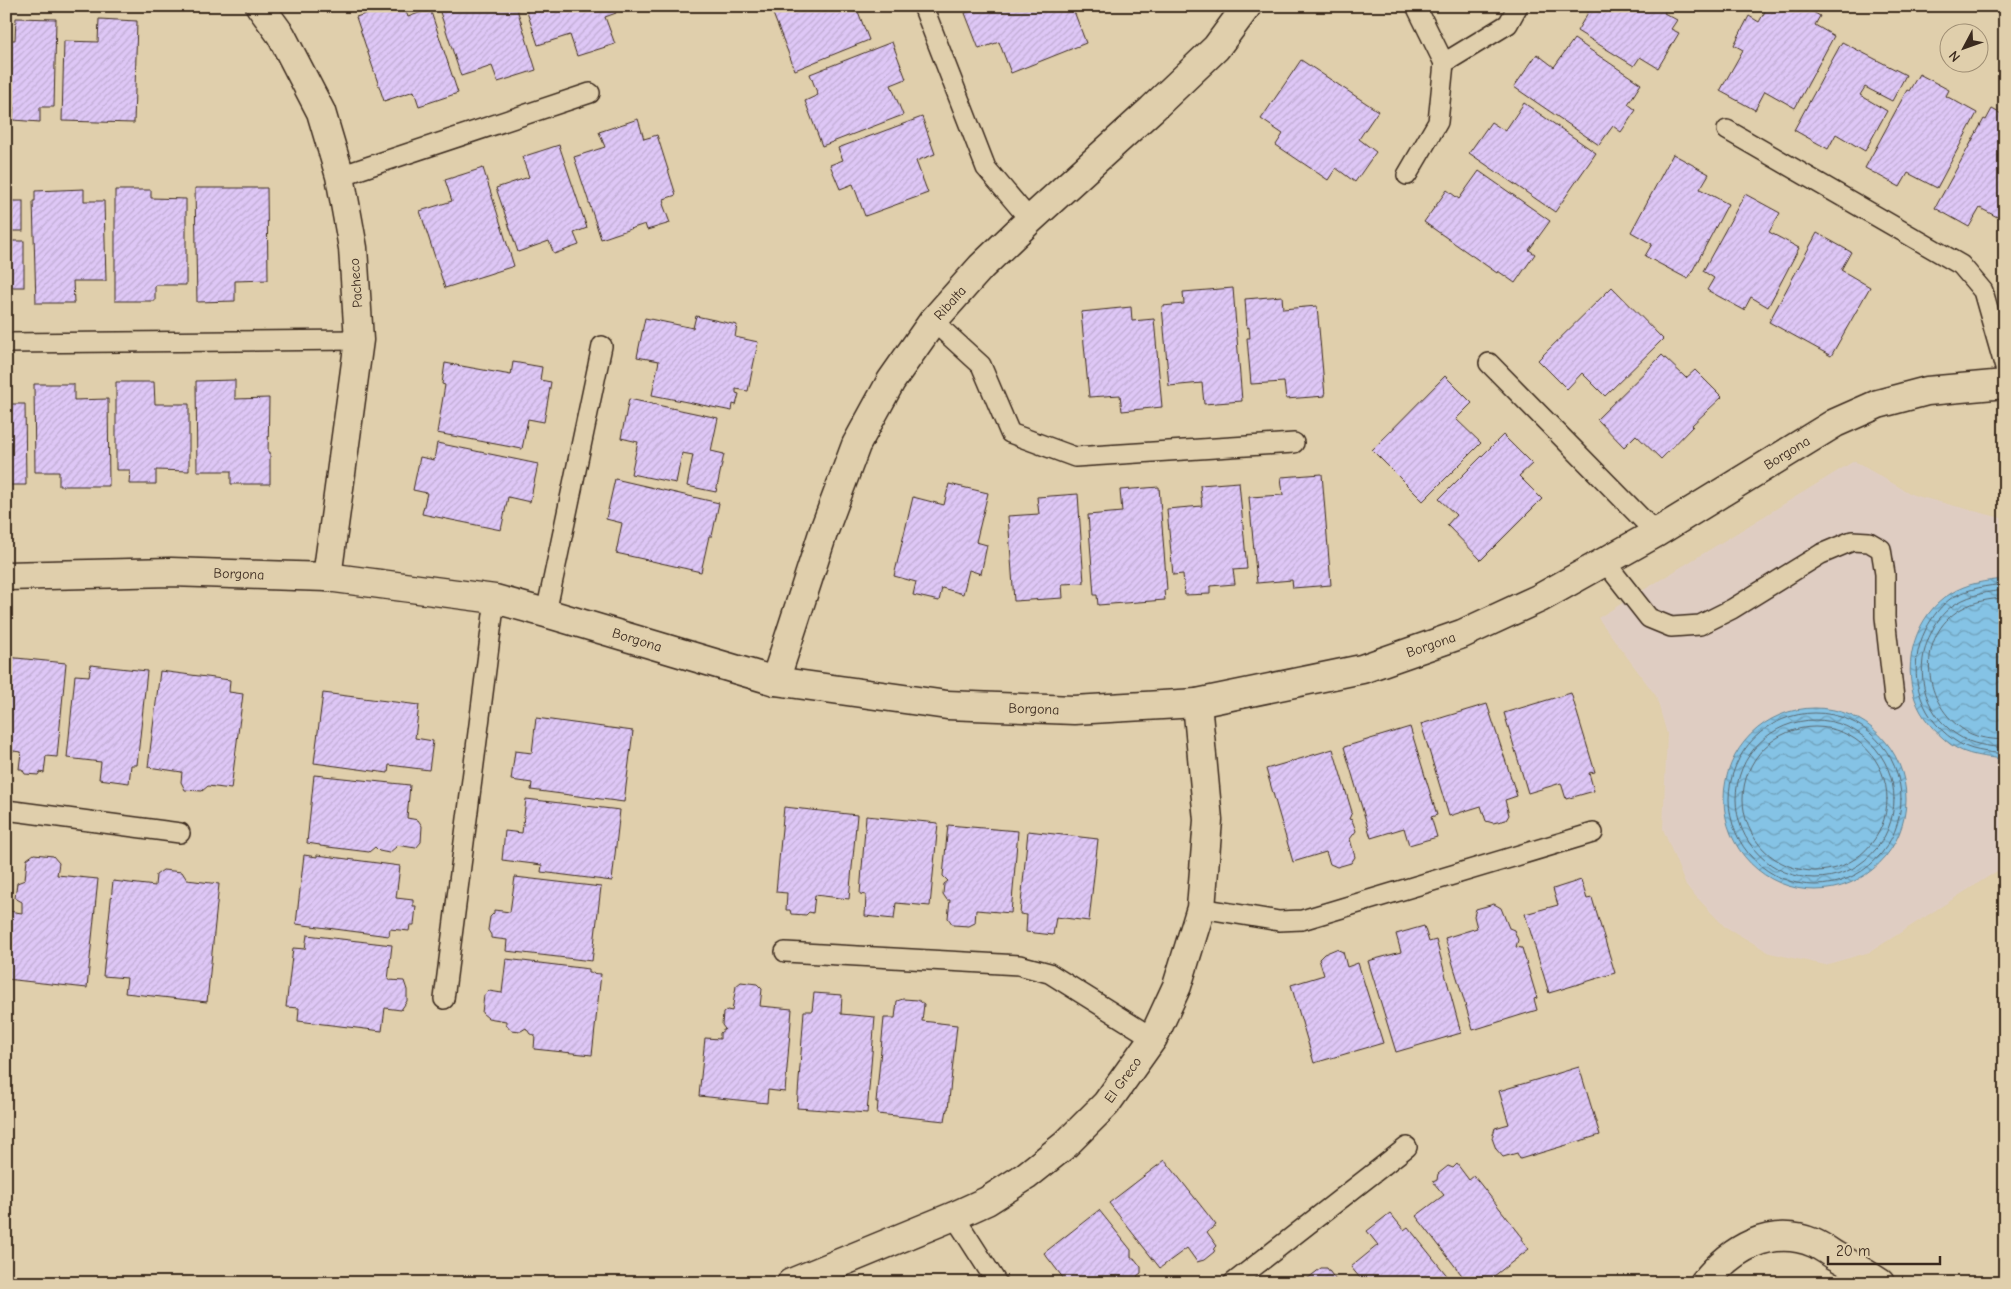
<svg xmlns="http://www.w3.org/2000/svg" width="2011" height="1289" font-family="'Comic Neue',sans-serif">
<defs>
<pattern id="water-waves" width="16" height="10" patternUnits="userSpaceOnUse" patternTransform="scale(1.25)"><rect width="16" height="10" fill="#85c3e5"/><path d="M0 5q4-4 8 0t8 0" fill="none" stroke="#6e9fb9"/></pattern>
<pattern id="building-hatch" width="6" height="6" patternUnits="userSpaceOnUse" patternTransform="scale(1.25)"><rect width="6" height="6" fill="#dec7f6"/><path d="M-1 1l2-2M0 6l6-6M5 7l2-2" fill="none" stroke="#bfabd2"/></pattern>
</defs>
<rect width="100%" height="100%" fill="#e0cfac"/>
<filter id="ink" filterUnits="userSpaceOnUse"><feTurbulence type="fractalNoise" baseFrequency=".02" numOctaves="2"/><feDisplacementMap in="SourceGraphic" scale="10" xChannelSelector="R" yChannelSelector="G"/><feConvolveMatrix kernelMatrix="1 2 1 2 8 2 1 2 1" color-interpolation-filters="sRGB"/></filter>
<g filter="url(#ink)">
<path fill="#dfcdc2" d="M1854,461l59,34 92,24v347l-135,86 -45,13 -55,-12 -46,-27 -38,-40 -23,-57 4,-95 -11,-38 -58,-78z"/>
<g fill="url(#water-waves)" stroke="#678695">
<path d="M2005,579v180c-19,-2 -39,-3 -55,-15 -15,-12 -29,-27 -35,-45 -13,-37 1,-84 35,-105 17,-11 35,-13 55,-15z"/>
<circle cx="1815" cy="799" r="91"/>
</g>
<g fill="none" stroke-linecap="round" stroke-linejoin="round">
<g stroke="#59676e" stroke-width="1">
<path d="M2005,584c-19,2 -35,4 -52,13 -11,7 -21,20 -27,32 -20,39 -9,86 28,111 15,11 33,12 51,14"/>
<path d="M2005,590c-18,2 -32,4 -48,13 -10,5 -20,17 -25,28 -19,36 -10,81 25,104 15,10 31,11 48,13"/>
<path d="M2005,598c-16,1 -30,3 -44,11 -45,26 -39,92 0,119 13,10 28,11 44,12"/>
<circle cx="1815" cy="799" r="86"/>
<circle cx="1815" cy="799" r="79"/>
<circle cx="1815" cy="799" r="72"/>
</g>
</g>
<g fill="url(#building-hatch)" stroke="#3b2a1e">
<path d="M390,6h14l4,11 22,-8 28,84 -39,13 -5,-15 -30,10 -28,-84z"/>
<path d="M438,6h78l20,64 -38,12 -6,-16 -31,10z"/>
<path d="M525,6h89l2,7 -11,4 10,27 -38,12 -7,-21 -32,10z"/>
<path d="M770,6h95l-8,3 12,31 -74,30z"/>
<path d="M983,6h89l14,37 -75,30 -12,-31 -20,7 -14,-36z"/>
<path d="M1592,6h76l-4,7 13,7 -6,9 8,4 -21,35 -18,-11 -6,9 -57,-35z"/>
<path d="M1768,6h35l17,10 -5,9 19,11 -39,72 -30,-17 -10,19 -35,-19 23,-41 -9,-5 15,-29 10,6z"/>
<path d="M16,18l40,1 -2,88h-14v15l-27,-2 1,-14h-8v-66h9z"/>
<path d="M99,19l38,2 -3,102 -72,-2 2,-80 34,1z"/>
<path d="M1574,39l67,45 -13,20 8,6 -15,22 -8,-6 -14,19 -85,-58 23,-33 17,13z"/>
<path d="M892,42l14,37 -15,6 12,30 -81,31 -17,-45 13,-6 -8,-21z"/>
<path d="M1842,42l64,33 -14,26 -27,-14 -5,8 27,16 -22,40 -29,-17 -8,15 -34,-19z"/>
<path d="M1301,60l77,51 -19,28 17,13 -21,30 -19,-14 -8,12 -52,-35 7,-11 -22,-15z"/>
<path d="M1919,74l30,16 -3,6 31,17 -40,75 -29,-15 -8,14 -35,-19 42,-78 2,1z"/>
<path d="M1524,103l72,50 -41,59 -86,-59 22,-31 14,9z"/>
<path d="M1992,109l13,7v105l-25,-13 -11,19 -34,-19 49,-89 2,1z"/>
<path d="M922,117l13,37 -19,7 12,32 -63,23 -12,-32 -13,5 -10,-24 13,-5 -5,-12z"/>
<path d="M638,119l6,20 13,-4 19,60 -12,4 1,4 -2,1 7,19 -23,7 -2,-6 -44,15 -27,-82 31,-10 -6,-15z"/>
<path d="M559,145l28,83 -13,5 5,12 -25,9 -5,-13 -31,11 -22,-64 33,-11 -7,-20z"/>
<path d="M1673,154l36,20 -9,15 28,15 -40,75 -43,-23 7,-12 -21,-12z"/>
<path d="M483,168l31,98 -69,22 -25,-77 32,-10 -7,-21z"/>
<path d="M1479,171l71,50 -21,29 6,4 -20,29 -17,-12 -1,2 -73,-51 23,-32 12,9z"/>
<path d="M195,188h72l1,92 -33,1v20l-38,1z"/>
<path d="M84,189v12h20l2,80h-33l1,22h-38l-3,-102h2v-10z"/>
<path d="M115,190h36v8l35,1v86h-31v16h-40z"/>
<path d="M1745,194l35,19 -11,19 30,16 -31,59 -17,-10 -7,13 -37,-20 7,-12 -11,-7z"/>
<rect x="6" y="201" width="17" height="30"/>
<path d="M1817,233l34,19 -10,18 29,17 -39,69 -62,-34z"/>
<rect x="6" y="241" width="18" height="46"/>
<path d="M1612,287l51,52 -58,57 -23,-23 -15,16 -29,-29z"/>
<path d="M1233,288l9,113 -38,3 -2,-21 -33,3 -7,-80 22,-2 -1,-12z"/>
<path d="M1282,296l1,13 34,-3 8,90 -39,3 -2,-17 -33,2 -4,-46h3l-1,-11 -2,1 -2,-29z"/>
<path d="M1131,307l1,14 22,-2 8,88 -40,4 -2,-16 -31,2 -8,-85z"/>
<path d="M696,316l41,9 -2,12 23,5 -10,49 -12,-2v4l3,1 -3,11 -3,-1 -1,7 -80,-16 7,-34 -22,-4 8,-39 48,10z"/>
<path d="M1662,355l24,23 9,-8 27,27 -30,28 1,1 -32,33 -25,-24 -12,12 -27,-28z"/>
<path d="M513,362l29,5 -2,13 11,2 -7,40 -16,-3 -6,30 -85,-16 8,-48 -3,-1 3,-21 66,12z"/>
<path d="M1445,376l27,27 -16,16 25,24 -58,58 -51,-51z"/>
<path d="M235,380v19l34,-1 -1,55h2v31h-39v-13h-34l-1,-90z"/>
<path d="M116,382h38l1,22h34v67l-33,-1v14h-27l1,-14h-14z"/>
<path d="M34,384h40v16l34,-1 1,87h-50v-14h-24z"/>
<path d="M629,399l89,19 -7,33 13,3 -8,38 -29,-6 6,-31 -11,-2 -6,30 -45,-9 7,-32 -17,-4z"/>
<path d="M6,404h19l1,81h-20z"/>
<path d="M1503,435l29,29 -13,12 23,23 -61,61 -34,-35 9,-10 -17,-16z"/>
<path d="M437,443l101,21 -8,38 -22,-5 -7,33 -79,-16 5,-21 -14,-3 7,-33 14,3z"/>
<path d="M1322,474l9,111 -38,3 -1,-8 -35,3 -8,-86 34,-2 -2,-18z"/>
<path d="M615,479l104,24 -7,33h-3l-8,36 -85,-19 6,-30 -16,-4z"/>
<path d="M1239,482l8,87 -14,1 2,14 -25,2v8l-25,1 -2,-21 -10,1 -6,-66 35,-3 -2,-21z"/>
<path d="M949,484l39,9 -12,49 11,3 -6,29 -12,-4 -6,24 -21,-6 -3,13 -26,-6 3,-13 -22,-6 19,-79 31,8z"/>
<path d="M1159,487l8,103h-3l1,10 -67,5 -1,-10h-3l-6,-80 34,-3 -2,-22z"/>
<path d="M1078,494l6,89 -22,1 1,14 -49,3 -6,-85 31,-2 -2,-17z"/>
<path d="M6,657l60,6 -9,94 -11,-1 -2,17 -4,-1 -2,3 -13,-1 -3,-5h-3l2,-17 -15,-2z"/>
<path d="M91,665l56,6 -10,94h-6l-2,18 -30,-4 2,-17 -34,-4 8,-83 14,1z"/>
<path d="M160,671l70,9 -1,12 14,2 -12,95 -23,-3 -6,5 -17,-1 -4,-8 1,-10 -34,-5z"/>
<path d="M323,693l96,12 -4,33 18,3 -4,29 -40,-5 -1,8 -74,-10z"/>
<path d="M1571,693l24,79 -6,1 5,18 -28,8 -5,-16 -33,10 -24,-80z"/>
<path d="M1487,704l30,92 -12,4 4,15 -3,5 -13,3 -7,-2 -5,-15 -32,10 -28,-92z"/>
<path d="M536,718l97,13 -9,71 -93,-12 1,-7 -21,-3 4,-29 17,2z"/>
<path d="M1410,727l27,88 -6,2 6,20 -28,8 -5,-17 -33,10 -27,-91z"/>
<path d="M1333,749l19,63 -3,7 3,1 4,11 -6,8 5,18 -4,6 -14,4 -7,-3 -4,-12 -33,10 -27,-93z"/>
<path d="M314,775l96,10 -3,33 11,2 4,6 -1,16 -5,6 -20,-3v2l-7,6 -10,-2 -4,-4 -6,5 -49,-6v-1l-13,-2z"/>
<path d="M526,799l94,11 -8,71 -71,-9 1,-7 -40,-5 3,-29 17,2z"/>
<path d="M784,807l73,8 -8,84 -34,-4 -2,18 -4,-1 -3,3 -15,-1 -1,-4h-4l1,-17 -11,-1z"/>
<path d="M866,816l72,7 -8,83 -34,-3 -2,16 -29,-3 1,-21 -6,-1z"/>
<path d="M948,825l70,6 -7,82 -35,-3 -1,13 -6,3 -16,-1 -5,-7 2,-18h-3l-4,-6 1,-10 4,-3 -5,-5z"/>
<path d="M1028,831l70,8 -9,82 -33,-4 -3,18 -27,-3 1,-17 -7,-1z"/>
<path d="M34,854l19,2 6,7 -2,12 41,4 -11,109 -81,-9 2,-68 14,2v-11l-7,-4 2,-15 8,-3 2,-21z"/>
<path d="M304,855l13,2v-2l83,11 -4,32 17,2v6h3l-2,19h-4l-1,6 -19,-2 -1,7 -93,-12z"/>
<path d="M163,870l19,2 5,8 32,4 -12,118 -82,-9 2,-15 -24,-2 10,-95 42,5 1,-11z"/>
<path d="M515,877l86,10 -9,74 -86,-10 1,-11 -16,-2v-3l-3,-5 2,-13 4,-4v-3l16,2z"/>
<path d="M1581,880l6,19 5,-1 23,75 -66,20 -24,-79 33,-9 -5,-16z"/>
<path d="M1494,904l7,4 8,20 5,2 4,10 -2,7 6,1 15,50 -3,1 3,11 -64,20 -28,-92 32,-10 -3,-12 2,-7z"/>
<path d="M1424,926l5,16 7,-2 25,93 -65,19 -28,-91 33,-9 -5,-18z"/>
<path d="M307,935l85,10 -4,35 16,1 3,9v11l-6,9 -16,-2 -3,23 -84,-10 1,-13 -13,-1 7,-59 12,1z"/>
<path d="M1336,949l7,3 4,15 11,-4 25,80 -69,20 -23,-78 33,-10 -5,-16 5,-5z"/>
<path d="M506,959l83,10v4l12,1 -9,81 -58,-6 1,-14 -5,-1 -4,-6 -5,3 -10,-1 -5,-6v-3l-18,-3 -6,-5 2,-18 5,-4 13,2z"/>
<path d="M741,982l16,2 5,5 -2,17 32,3 -7,83 -17,-2 -1,13 -68,-7 6,-58 15,1v-6l5,-4 -3,-4 1,-12 4,-3 5,1 4,-25z"/>
<path d="M814,993l28,2 -1,19 34,3 -8,96 -70,-5 7,-97h8z"/>
<path d="M903,999l15,1 6,4 -2,17 35,4 -9,84h-1l-2,12 -68,-7 1,-12h-2l8,-84h11l2,-17z"/>
<path d="M1579,1067l21,68 -80,24 -3,-6 -14,4 -7,-8 -4,-11 3,-10 14,-4 -10,-33z"/>
<path d="M1165,1160l51,65 -9,7 10,14 -2,2 -1,4 -10,8 -7,2 -10,-14 -27,20 -51,-65z"/>
<path d="M1457,1164l12,16 5,-4 49,62 -2,1 8,10 -44,34h-17l-52,-67 28,-21 -11,-13 4,-2 1,-6 10,-8 5,2z"/>
<path d="M1099,1210l32,40v8h3l7,9v6l-4,3 6,7h-76l-23,-30z"/>
<path d="M1390,1213l14,17 4,-3 45,56h-89l-13,-16 27,-22 -11,-14z"/>
<path d="M1321,1268h6l11,15h-31v-4z"/>
</g>
<g fill="none" stroke-linecap="round" stroke-linejoin="round">
<defs>
<g id="lane">
<path d="M923,6l63,162 44,52"/>
<path d="M1416,6l28,57"/>
<path d="M1727,130l234,135 22,26 22,77"/>
<path d="M1407,175l31,-53 6,-59 64,-39 10,-18"/>
<path d="M340,176l250,-83"/>
<path d="M933,321l48,44 29,68 65,24 219,-14"/>
<path d="M6,343l353,-3"/>
<path d="M1489,363l167,170"/>
<path d="M1605,562l44,56 22,9 29,-2 32,-16 89,-55 31,-13 17,1 12,7 4,25v43l9,81"/>
<path d="M546,613l56,-267"/>
<path d="M6,810l174,23"/>
<path d="M1201,908l78,13 23,-1 291,-87"/>
<path d="M785,952l234,13 30,8 104,65"/>
<path d="M444,999l51,-400"/>
<path d="M954,1216l43,67"/>
<path d="M1233,1283l174,-136"/>
</g>
<g id="street">
<path d="M260,6l21,29 40,77 19,64 13,72 6,92 -32,237"/>
<path d="M1704,1283c27,-34 66,-58 110,-40 7,3 14,8 20,12 16,9 31,18 46,28"/>
</g>
<g id="secondary">
<path d="M6,576l165,-4 156,5 168,22 51,14 229,68 172,24 127,5 123,-7 165,-34 100,-35 78,-36 116,-65 179,-110 43,-19 49,-13 78,-7"/>
<path d="M775,681l48,-148 33,-88 35,-64 42,-60 48,-54 49,-47 122,-111 64,-61 31,-42"/>
<path d="M791,1283l163,-67 33,-15 39,-25 39,-31 41,-41 47,-66 24,-52 24,-78 7,-88 -11,-117"/>
</g>
</defs>
<use href="#lane" stroke="#3b2a1e" stroke-width="22"/>
<use href="#street" stroke="#3b2a1e" stroke-width="31"/>
<use href="#secondary" stroke="#3b2a1e" stroke-width="31"/>
<use href="#lane" stroke="#e0cfac" stroke-width="19"/>
<use href="#street" stroke="#e0cfac" stroke-width="28"/>
<use href="#secondary" stroke="#e0cfac" stroke-width="28"/>
</g>
</g>
<g text-anchor="middle" dominant-baseline="central" stroke-width="4" stroke-linejoin="round" paint-order="stroke">
<g font-size="14" fill="#3b2a1e" stroke="#e0cfac">
<text transform="translate(356 283) rotate(-94)">Pacheco</text>
<text transform="translate(950 303) rotate(-48)">Ribalta</text>
<text transform="translate(1787 453) rotate(-32)">Borgona</text>
<text transform="translate(239 574) rotate(2)">Borgona</text>
<text transform="translate(637 640) rotate(17)">Borgona</text>
<text transform="translate(1431 645) rotate(-19)">Borgona</text>
<text transform="translate(1034 709) rotate(2)">Borgona</text>
<text transform="translate(1123 1080) rotate(-54)">El Greco</text>
</g>
</g>
<rect width="2011" height="1289" fill="none" stroke="#e0cfac" stroke-width="25"/>
<rect x="12" y="12" width="1986" height="1264" fill="none" stroke="#3b2a1e" stroke-width="2" filter="url(#ink)"/>
<g transform="translate(1964 48) rotate(229)"><circle r="24" fill="#e0cfac" stroke="#9e8d73"/>
<path d="M0-4L9 19L0 12L-9 19Z" fill="#3b2a1e"/>
<text y="-8" font-size="14" font-weight="bold" text-anchor="middle" fill="#3b2a1e">N</text>
</g>
<path d="M1828 1256v8h112v-8" fill="none" stroke="#3b2a1e" stroke-width="2.5"/>
<text x="1836" y="1256" font-size="15" fill="#3b2a1e" stroke="#e0cfac" stroke-width="4" paint-order="stroke">20 m</text>
</svg>
